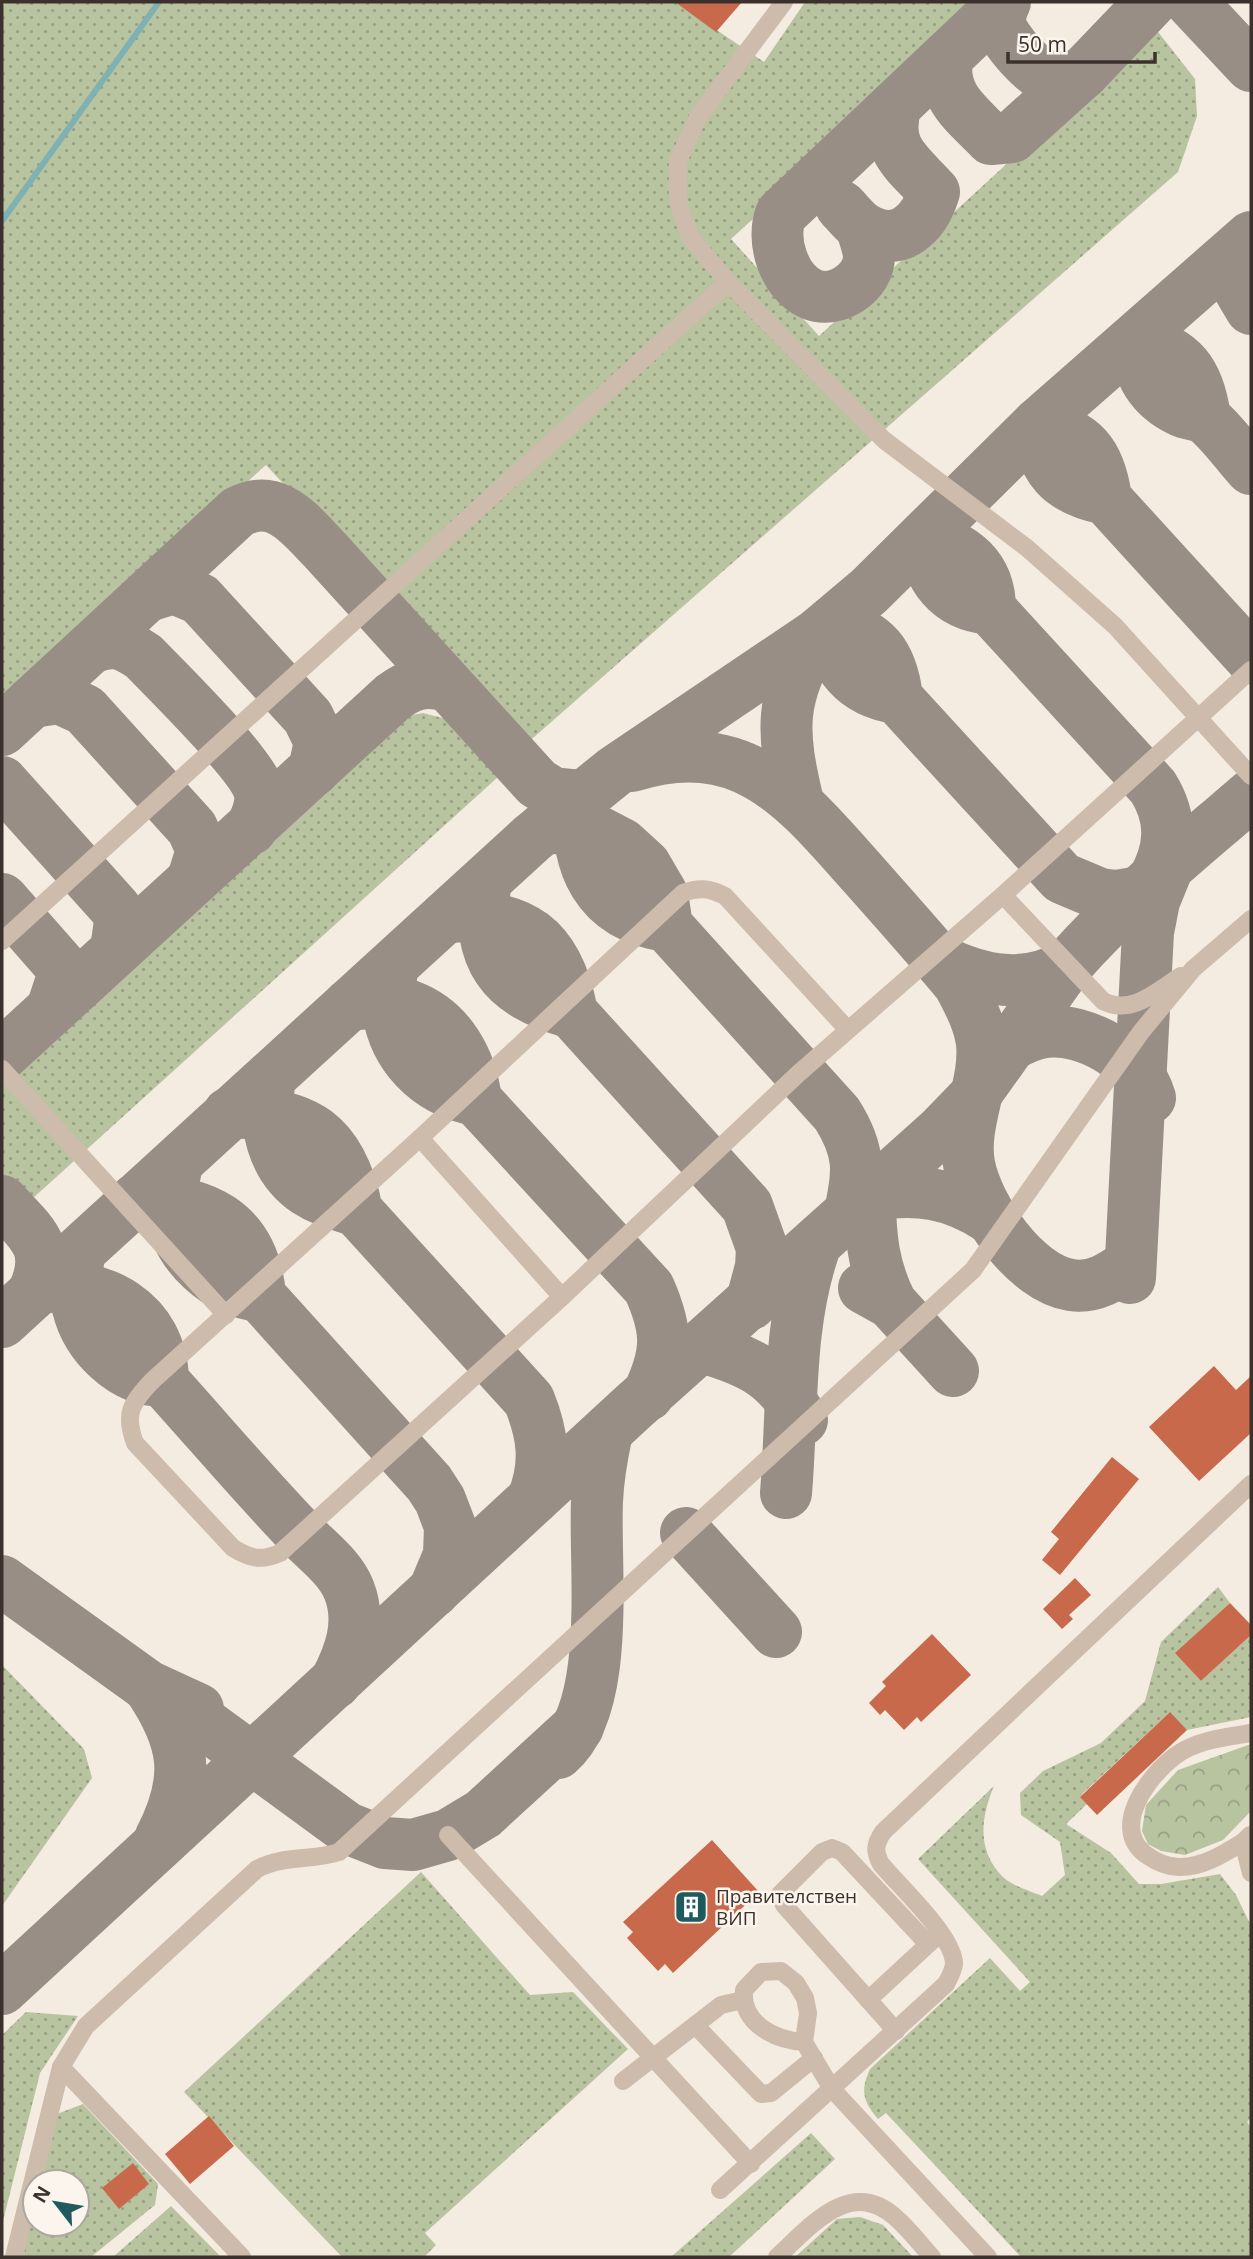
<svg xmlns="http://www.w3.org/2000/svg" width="1253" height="2259" font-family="'Open Sans',sans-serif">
<defs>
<pattern id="grass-dots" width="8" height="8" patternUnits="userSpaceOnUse" patternTransform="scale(1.75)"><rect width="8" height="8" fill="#b8c4a0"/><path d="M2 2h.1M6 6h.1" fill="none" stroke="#97a083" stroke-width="1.8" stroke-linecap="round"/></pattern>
<pattern id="forest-crowns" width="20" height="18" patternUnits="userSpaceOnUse" patternTransform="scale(1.75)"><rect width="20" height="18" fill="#b8c4a0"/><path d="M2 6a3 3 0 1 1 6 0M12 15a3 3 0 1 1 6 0" fill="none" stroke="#97a083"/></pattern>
</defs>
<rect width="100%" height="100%" fill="#f4ebe1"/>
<g fill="url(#grass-dots)">
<path d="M6,2h669l89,60 41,-60h185l-259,237 88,97 336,-308 40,51 2,37 -19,56 -653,573 -259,-280 -264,237v-694z"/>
<path d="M423,713l28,7 42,46 5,11 -466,422 -18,-2 -12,-13v-112l376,-342 22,-13z"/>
<path d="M1218,1587l12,16 -54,50 25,28 50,-46v82l-64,13 -18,-17 -89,83 7,8 -21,20 45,29 28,31h22l59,-10 16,21 15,31v192l-4,4 4,5v130h-230l-135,-144 -8,6c-15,-18 -18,-28 -8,-50l120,-111 30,33 10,-9 -112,-123 76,-73c-13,31 -18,64 9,91 9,9 28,14 39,19l23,-21 -5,-33 -39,-27 -1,-22 23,-22 58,-28 44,-42 16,-59z"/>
<path d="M2,1665l82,84 8,29 -90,128z"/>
<path d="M421,1872l109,123 43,-3 55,57 -203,184 11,12 -12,12h-82l-158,-165z"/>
<path d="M26,2012l52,4 -38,57 -38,152v-190z"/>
<path d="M83,2104l75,80 -3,21 -64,52h-70l14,-55v22h42v-42h-37l17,-68z"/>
<path d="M811,2133l24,26 -106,98h-58z"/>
<path d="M171,2206l50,51h-108z"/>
<path d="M860,2217l23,8 30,32h-118l42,-38z"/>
</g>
<path fill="url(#forest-crowns)" d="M1251,1744v67l-28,29 -38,15 -24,-4 -13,-7 -6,-13 4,-26 32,-35z"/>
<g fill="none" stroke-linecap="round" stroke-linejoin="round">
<path stroke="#7fb0b2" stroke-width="6" d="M2,221l157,-219"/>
<g stroke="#988e86" stroke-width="52">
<path d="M1191,2l60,64"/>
<path d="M1004,3c-2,7 -5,13 -4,21 3,15 36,52 51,55 11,1 22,-3 32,-6"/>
<path d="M947,57c-6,40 19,56 44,82l21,-2 71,-64 68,-71"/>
<path d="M841,206c7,7 15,18 24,23 34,20 59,-5 69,-37 -27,-30 -51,-43 -38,-87"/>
<path d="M862,228c2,8 6,18 7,27 1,27 -33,50 -58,39 -28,-13 -40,-54 -30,-80l224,-212"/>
<path d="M1251,260l-20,-3 4,25 16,27"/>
<path d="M1205,418c-6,-45 -23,-69 -69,-77 1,32 15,56 45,70 8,4 19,3 26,9 16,13 30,34 44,49"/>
<path d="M1106,499c-6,-46 -23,-65 -68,-75 3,46 23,66 68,75l145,159"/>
<path d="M148,596l26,-8 26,11 108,118 12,25 -6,28"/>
<path d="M990,609c0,-42 -27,-63 -66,-72 3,40 24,68 66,72l163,178c20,32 18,62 0,94"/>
<path d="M91,648c23,-9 33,-5 53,9 24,25 110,109 116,136 2,13 -4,25 -9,36"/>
<path d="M897,698c-5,-44 -22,-65 -66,-75 -1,42 25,69 66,75l165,180 38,16 16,2 23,-4"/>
<path d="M32,702l27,-4 26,12 107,118 10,22 -9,29"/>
<path d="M2,730l236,-218c38,-20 61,11 86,37l213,234 16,10 30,3"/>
<path d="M632,766c113,-35 164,33 232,109 32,36 64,72 95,109 10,19 20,37 23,59 4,41 -20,80 -13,121 8,44 56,114 102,121 23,4 42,-9 59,-21"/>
<path d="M2,782l114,127 4,12 -4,29"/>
<path d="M579,800c-4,65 17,116 88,126"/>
<path d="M798,802c-17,-71 -19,-104 20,-168"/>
<path d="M545,827l54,5 23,12 23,21 17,29 5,32 170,188c24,38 22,59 12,102"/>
<path d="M485,885c-8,74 15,108 87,128"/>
<path d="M2,899l58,66 2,14 -10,30"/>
<path d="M446,917c76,-4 112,20 126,96l175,193 15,42 -1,19 -10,37"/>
<path d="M939,960c43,21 86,30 129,5"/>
<path d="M392,972c-2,10 -6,22 -5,32 5,51 40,87 89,96"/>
<path d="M349,1005c20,-2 41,-5 61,1 40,15 61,54 66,94l173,188c19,43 19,64 -1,107"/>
<path d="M1009,1046c12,-7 22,-12 36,-14 40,-5 94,26 105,66"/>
<path d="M2,1055l391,-358c19,-14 32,-17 55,-11"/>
<path d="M269,1084c-5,40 2,82 38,107 15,10 33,14 50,20"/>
<path d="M229,1113c77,-3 113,22 128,98l172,189c14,35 18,63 4,99"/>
<path d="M176,1169c-3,14 -7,29 -5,43 6,44 46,79 89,84"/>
<path d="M135,1200c67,-2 119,21 125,96l169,187 11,17 10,26 -1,29 -15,36"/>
<path d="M2,1201c28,31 52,45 32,90"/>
<path d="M79,1254c-2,17 -5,36 -1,54 9,37 45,73 85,73"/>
<path d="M1130,1278l18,-346 6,-31 13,-32"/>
<path d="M39,1288c62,-8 123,23 124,93 46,51 90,103 137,152 17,18 40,34 49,57 13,33 1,64 -14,93"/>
<path d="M864,1288l27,15 62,68"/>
<path d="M891,1303c-18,-36 -21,-68 -21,-107 46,-9 81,-3 120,22"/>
<path d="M2,1322l530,-484 83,-67 203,-137 51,-43 169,-167 213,-187"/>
<path d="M702,1347c48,14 77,27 100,73"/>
<path d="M786,1493c7,-83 1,-168 29,-247"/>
<path d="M686,1533l90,99"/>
<path d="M2,1581l146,105 50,23"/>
<path d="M149,1687c37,55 42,92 11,152"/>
<path d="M165,1695l182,133 38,15 28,2 35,-10 35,-21 95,-87"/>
<path d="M558,1753c54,-46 36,-185 39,-252 1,-24 5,-46 10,-69"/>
<path d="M2,1989l631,-582 308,-276 32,-33 96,-135c55,-62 120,-114 182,-168"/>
</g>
</g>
<g fill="#c8694b">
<path d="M675,2h67l-26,30z"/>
<path d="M1214,1366l22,24 15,-14v57l-52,48 -50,-54z"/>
<path d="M1112,1457l27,22 -79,96 -18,-15 17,-21 -8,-7z"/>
<path d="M1075,1578l16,17 -22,20 4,4 -11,10 -19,-20z"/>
<path d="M1230,1603l21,22v10l-50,46 -26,-28z"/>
<path d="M932,1634l39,41 -50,47 -4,-5 -13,13 -19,-20 -5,5 -11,-12 17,-17 -4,-4z"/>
<path d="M1170,1712l17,18 -90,85 -17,-18z"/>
<path d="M712,1840l47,52 -86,81 -8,-9 -7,7 -31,-33 6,-6 -10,-10z"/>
<path d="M209,2116l25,30 -44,38 -25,-30z"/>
<path d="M133,2163l16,21 -30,25 -17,-21z"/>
</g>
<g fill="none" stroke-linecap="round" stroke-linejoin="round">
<g stroke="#cdbbac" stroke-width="18">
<path d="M784,2l-86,115 -20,44v41l12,35 38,45 156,158 143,108 88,78 136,150"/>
<path d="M1003,895l100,106c28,15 54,-10 78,-25"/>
<path d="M2,941l726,-659"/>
<path d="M848,1030l-123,-134c-16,-8 -26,-9 -42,-3l-263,245 -268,243c-21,22 -28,33 -17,62l98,105c18,11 28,13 47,5l282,-256 237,-224 204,-178 248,-225"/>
<path d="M2,1069l224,246"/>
<path d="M420,1138l142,159"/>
<path d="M448,1835l303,329"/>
<path d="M1250,1835l-7,7 8,31"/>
<path d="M1243,1842c-18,11 -41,26 -64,25 -13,0 -23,-5 -34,-13 -35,-27 4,-79 30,-98 21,-16 51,-19 76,-23"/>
<path d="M868,2000l67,-62"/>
<path d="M696,2026l65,68 10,-1 43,-35"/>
<path d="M896,2031l-112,-126 -4,-11 42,-42 10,-4 10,4 86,92"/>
<path d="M804,2042c-30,-2 -63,-19 -60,-52l17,-18 20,-1 15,12 9,15 3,15 -4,29 28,47 156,168"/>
<path d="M61,2067l181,190"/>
<path d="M623,2081l98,-76 22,-5"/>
<path d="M720,2190l226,-206c3,-6 7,-12 8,-20 0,-28 -55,-78 -73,-100 -7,-13 -6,-20 2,-32l368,-348"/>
<path d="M14,2257l47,-190 25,-41 171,-157c26,-14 54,-8 82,-17l634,-582 168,-238 52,-63 58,-50"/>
<path d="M777,2257c33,-30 73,-80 118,-40 14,12 25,27 37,40"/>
</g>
</g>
<defs>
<symbol id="building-square" viewBox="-11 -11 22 22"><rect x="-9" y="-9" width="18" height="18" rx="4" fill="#1f5a5e" stroke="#fbf5ee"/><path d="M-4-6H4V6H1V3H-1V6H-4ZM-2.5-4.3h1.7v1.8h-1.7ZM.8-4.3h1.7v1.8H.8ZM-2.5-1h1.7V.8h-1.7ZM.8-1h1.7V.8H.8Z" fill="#fff"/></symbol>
</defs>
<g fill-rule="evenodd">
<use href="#building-square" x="672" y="1888" width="38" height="38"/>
</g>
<g text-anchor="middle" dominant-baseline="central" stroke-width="5" stroke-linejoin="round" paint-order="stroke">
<g font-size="19" fill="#3b302b" stroke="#fbf5ee" text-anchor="start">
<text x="716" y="1896">Правителствен<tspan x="716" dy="22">ВИП</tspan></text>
</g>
</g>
<rect width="1253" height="2259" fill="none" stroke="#3b302b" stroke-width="7"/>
<g transform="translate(56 2203) rotate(301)"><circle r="33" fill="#fbf5ee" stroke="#aea6a0" stroke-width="2"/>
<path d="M0-5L12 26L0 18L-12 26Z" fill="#1f5a5e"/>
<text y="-10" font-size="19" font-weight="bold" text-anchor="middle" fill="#3b302b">N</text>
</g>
<path d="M1008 52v10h147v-10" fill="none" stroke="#3b302b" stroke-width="3.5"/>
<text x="1018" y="52" font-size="21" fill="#3b302b" stroke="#fbf5ee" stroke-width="5" paint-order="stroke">50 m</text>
</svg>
